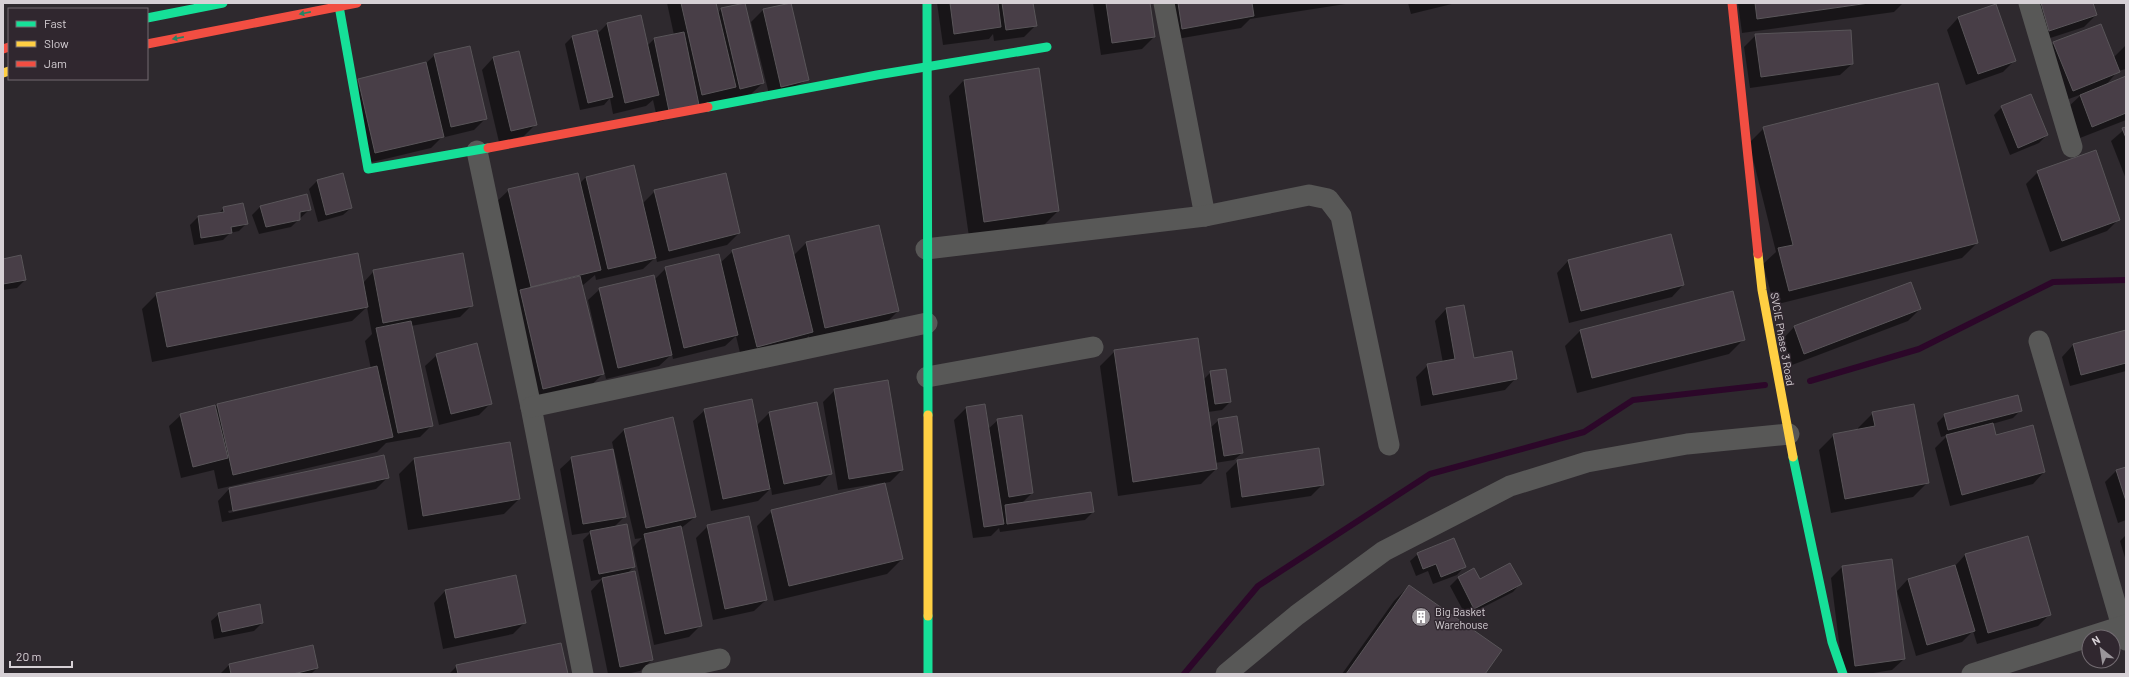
<svg xmlns="http://www.w3.org/2000/svg" width="2129" height="677" font-family="Barlow,sans-serif">
<rect width="100%" height="100%" fill="#2e292e"/>
<g fill="#0007" fill-rule="evenodd">
<path d="M667,3h48l3,10 3,-4 42,74 -12,11 -93,28 -5,-22 -7,6 -33,8 -3,-16 -6,7 -24,5 -15,-66 8,-8 24,-2 10,-10 40,22 7,-7 20,-4z"/>
<path d="M937,3h95l4,22 -12,12 -30,4 -1,-7 -4,5 -46,6z"/>
<path d="M1093,3h56l5,34 -12,12 -41,6z"/>
<path d="M1165,3h187l-102,16 -9,9 -70,12z"/>
<path d="M1408,3h48l-45,11z"/>
<path d="M1738,3h165l-9,9 -152,21z"/>
<path d="M2025,3h67l4,12 -12,12 -46,15z"/>
<path d="M790,4l18,76 -38,18 -19,-76 12,-12z"/>
<path d="M1995,5l20,55 -12,12 -37,13 -19,-55 11,-12z"/>
<path d="M1756,35l96,29 -12,11 -90,13 -6,-41z"/>
<path d="M2054,43l59,15 13,-13v24l-8,2 -13,15 21,-9v43l-46,18 -12,-31 14,-13 -21,8 -19,-47z"/>
<path d="M435,55l51,63 -12,12 -33,8 -10,10 -67,16 -6,-84 68,-17z"/>
<path d="M493,58l43,66 -12,12 -25,6 -17,-72z"/>
<path d="M1038,70l20,141 -15,15 -74,11 -20,-141 15,-16z"/>
<path d="M2002,107l45,28 -8,8 -29,12 -16,-40z"/>
<path d="M1764,128l213,115 -15,15 -188,47 -11,-41 13,-12 -27,-109z"/>
<path d="M2126,128v51l-15,-38z"/>
<path d="M633,166l9,38 13,-13 84,42 -12,12 -70,17 -1,-5 -13,12 -47,11 -1,-5 -13,11 21,88 -16,15 -59,14 -35,-198 16,-15 70,-6 7,-7z"/>
<path d="M2038,172l81,47 -12,12 -57,21 -24,-68z"/>
<path d="M317,181l34,27 -8,7 -25,7 -9,-33z"/>
<path d="M306,195l4,14 -19,18 -32,7 -7,-19 8,-8z"/>
<path d="M224,208l23,15 -8,8 -9,2 -7,7 -29,5 -4,-20 8,-8 20,-3z"/>
<path d="M879,227l19,84 -15,15 -73,16 -1,-6 -12,11 -55,14 -6,-25 -11,10 -52,13 -1,-5 -13,12 -53,13 -18,-79 12,-11 54,-9 12,-12 54,-5 13,-12 60,5 13,-13z"/>
<path d="M3,260l22,20 -8,8 -14,2z"/>
<path d="M1568,261l115,24 -11,12 -103,26 -12,-50z"/>
<path d="M374,271l98,34 -12,12 -49,9 21,99 -12,12 -34,6 -9,9 -159,37 -4,-19 -33,8 -12,-52 12,-11 190,-46 -6,-28 7,-7 -5,-27 -15,14 -200,41 -10,-53 15,-15 206,-11z"/>
<path d="M1446,309l27,50 43,19 -11,12 -84,16 -5,-29 12,-12 15,-2 -8,-42z"/>
<path d="M1920,309l-12,12 -116,44 -9,-26 11,-12z"/>
<path d="M1580,331l164,8 -15,15 -152,39 -12,-47z"/>
<path d="M2126,331v40l-56,15 -8,-29 11,-12z"/>
<path d="M1115,351l88,29 8,-8 19,30 -8,8 -14,2 2,16 9,-8 23,33 -8,7 -19,3 1,6 -15,15 -83,12 -18,-130z"/>
<path d="M437,355l54,48 -12,12 -40,10 -14,-59z"/>
<path d="M835,390l67,80 -12,12 -6,1 18,76 -15,15 -113,27 -17,-75 15,-15 110,-26 -1,-2 -43,7 -15,-88z"/>
<path d="M985,405l3,24 10,-9 34,73 -10,10 71,9 -8,8 -85,12 -1,-4 -8,8 -18,2 -19,-118 12,-12z"/>
<path d="M705,410l51,16 13,-13 62,60 -11,12 -48,10 -1,-7 -13,13 -47,10 -18,-90z"/>
<path d="M2021,410l-8,8 -21,6 3,12 49,36 -11,12 -83,22 -15,-58 13,-13 -7,2 -4,-14 8,-8z"/>
<path d="M1873,413l55,69 -15,15 -82,16 -12,-63 15,-15 24,-4v-3z"/>
<path d="M672,418l23,99 -15,12 20,97 -11,11 -35,8 -21,-98 9,-9 -7,1 -23,-97 12,-12z"/>
<path d="M510,443l9,56 -15,15 -96,16 -9,-56 15,-15z"/>
<path d="M572,458l53,58 -12,12 21,38 -7,8 25,86 -12,11 -13,3h-19l-17,-83 11,-12 -11,2 -8,-41 8,-8 -19,3 -12,-66z"/>
<path d="M1238,461l85,23 -12,12 -80,12 -5,-35z"/>
<path d="M2126,468v52l-8,3 -13,-41 12,-12z"/>
<path d="M388,477l-12,12 -154,33 -4,-21 11,-12zM376,480v2l-147,31 -1,-2z"/>
<path d="M708,526l58,74 -12,11 -41,9 -17,-82z"/>
<path d="M2126,535v26l-6,-20z"/>
<path d="M2027,537l23,77 -12,12 -61,18 -4,-13 -11,11 -46,14 -19,-65 11,-12 47,-13 10,-11z"/>
<path d="M1418,554l46,13 -7,8 -24,9 -5,-13 -12,5 -6,-15z"/>
<path d="M1842,567l62,92 -12,11 -25,4h-24l-12,-96z"/>
<path d="M1474,570l5,10 41,4 -7,8 -47,24 -16,-30 8,-8z"/>
<path d="M1409,586l75,88h-142l52,-73z"/>
<path d="M445,591l80,31 -12,12 -70,15 -9,-46z"/>
<path d="M259,606l3,17 -8,8 -40,8 -3,-18 8,-7z"/>
<path d="M229,665l88,3 -6,6h-91z"/>
<path d="M457,666l110,8h-118z"/>
</g>
<g fill="none" stroke-linecap="round" stroke-linejoin="round">
<g stroke="#2c0729" stroke-width="6">
<path d="M1810,381l109,-32 134,-67 73,-2"/>
<path d="M1184,674l74,-88 172,-112 154,-42 49,-32 132,-15"/>
</g>
</g>
<g fill="#483e47" stroke="#595559">
<path d="M681,3h35l20,84 -34,8z"/>
<path d="M745,3l19,80 -24,6 -19,-81z"/>
<path d="M791,3l18,77 -28,7 -18,-78z"/>
<path d="M950,3h48l3,24 -47,7z"/>
<path d="M1002,3h31l4,23 -31,4z"/>
<path d="M1106,3h44l5,34 -43,6z"/>
<path d="M1178,3h74l2,13 -72,13z"/>
<path d="M1755,3h114l-112,16z"/>
<path d="M2041,3h52l4,12 -48,16z"/>
<path d="M1996,4l20,57 -38,13 -20,-57z"/>
<path d="M641,15l18,80 -34,8 -18,-80z"/>
<path d="M2101,24l19,48 -47,19 -20,-49z"/>
<path d="M597,30l16,67 -25,6 -16,-67z"/>
<path d="M1851,30l2,34 -92,13 -6,-43z"/>
<path d="M684,32l15,73 -30,6 -15,-73z"/>
<path d="M470,46l17,73 -36,8 -17,-73z"/>
<path d="M519,51l18,74 -26,6 -18,-74z"/>
<path d="M426,62l18,75 -69,16 -17,-74z"/>
<path d="M1039,68l20,143 -75,11 -20,-142z"/>
<path d="M2126,76v37l-34,14 -12,-32z"/>
<path d="M1938,83l40,160 -189,48 -11,-43 15,-3 -30,-118z"/>
<path d="M2031,94l17,41 -30,13 -17,-42z"/>
<path d="M2126,127v11l-4,-10z"/>
<path d="M2096,150l24,70 -58,21 -25,-70z"/>
<path d="M634,165l22,93 -48,11 -22,-92z"/>
<path d="M343,173l9,35 -26,7 -9,-35z"/>
<path d="M578,173l23,97 -70,17 -23,-98z"/>
<path d="M726,173l14,60 -71,18 -15,-61z"/>
<path d="M307,194l4,16 -11,2v8l-34,7 -6,-21z"/>
<path d="M243,203l5,21 -17,3 1,6 -31,5 -3,-22 26,-4 -1,-5z"/>
<path d="M879,225l20,86 -74,17 -19,-86z"/>
<path d="M1671,234l13,51 -103,26 -13,-51z"/>
<path d="M789,235l24,97 -56,15 -25,-97z"/>
<path d="M358,253l10,54 -201,40 -11,-54z"/>
<path d="M463,253l10,53 -90,17 -10,-53z"/>
<path d="M719,254l19,81 -54,13 -19,-81z"/>
<path d="M21,255l5,25 -23,4v-25z"/>
<path d="M654,275l18,80 -54,13 -19,-80z"/>
<path d="M580,276l24,98 -61,15 -23,-99z"/>
<path d="M1911,282l10,27 -117,45 -10,-28z"/>
<path d="M1733,291l12,49 -153,38 -12,-48z"/>
<path d="M1464,305l10,53 38,-7 5,28 -84,16 -6,-31 28,-5 -9,-51z"/>
<path d="M411,321l22,105 -35,7 -22,-105z"/>
<path d="M2126,330v33l-45,12 -8,-31z"/>
<path d="M1198,338l19,131 -84,13 -19,-132z"/>
<path d="M477,343l15,61 -41,10 -15,-60z"/>
<path d="M377,366l16,71 -160,38 -16,-71z"/>
<path d="M1226,369l5,33 -16,2 -5,-33z"/>
<path d="M888,380l15,90 -54,9 -15,-90z"/>
<path d="M2018,395l4,16 -74,19 -4,-16z"/>
<path d="M752,399l18,90 -47,10 -19,-90z"/>
<path d="M817,402l15,72 -48,10 -15,-72z"/>
<path d="M985,404l19,120 -20,3 -18,-120z"/>
<path d="M1914,404l15,79 -84,16 -12,-65 42,-8 -3,-14z"/>
<path d="M215,405l13,53 -35,9 -13,-53z"/>
<path d="M1022,415l11,78 -24,4 -12,-78z"/>
<path d="M1237,416l6,37 -19,3 -6,-37z"/>
<path d="M673,417l23,100 -50,11 -22,-99z"/>
<path d="M1993,423l3,12 37,-10 12,47 -83,23 -16,-60z"/>
<path d="M510,442l10,57 -97,17 -9,-58z"/>
<path d="M1319,448l5,37 -82,12 -5,-37z"/>
<path d="M613,449l13,68 -43,7 -12,-67z"/>
<path d="M384,455l5,23 -156,33 -4,-23z"/>
<path d="M2126,467v34l-10,-31z"/>
<path d="M885,483l18,76 -114,27 -18,-76z"/>
<path d="M1091,492l3,20 -87,12 -2,-19z"/>
<path d="M749,516l18,84 -42,9 -18,-84z"/>
<path d="M627,524l8,43 -36,7 -9,-43z"/>
<path d="M681,526l21,100 -37,8 -21,-100z"/>
<path d="M2028,536l23,79 -63,18 -23,-79z"/>
<path d="M1454,538l12,29 -25,10 -5,-13 -13,5 -6,-16z"/>
<path d="M1892,559l13,100 -50,7 -13,-100z"/>
<path d="M1510,563l12,21 -48,25 -16,-32 16,-9 6,11z"/>
<path d="M1955,565l20,66 -48,14 -19,-66z"/>
<path d="M635,571l18,89 -33,7 -18,-89z"/>
<path d="M516,575l10,48 -71,15 -10,-48z"/>
<path d="M1409,585l93,65 -17,24h-139z"/>
<path d="M260,604l3,19 -41,9 -4,-19z"/>
<path d="M561,643l7,31h-110l-2,-9z"/>
<path d="M313,645l5,23 -25,6h-62l-2,-10z"/>
</g>
<g fill="none" stroke-linecap="round" stroke-linejoin="round">
<g stroke="#585857" stroke-width="21">
<path d="M1164,3l41,213"/>
<path d="M2029,3l43,144"/>
<path d="M477,151l54,256 52,267"/>
<path d="M926,249l279,-33 104,-21 19,4 13,17 48,229"/>
<path d="M2039,341l87,299"/>
<path d="M927,377l166,-30"/>
<path d="M531,407l396,-84"/>
<path d="M652,674l68,-15"/>
<path d="M1226,674l71,-59 87,-64 126,-65 77,-24 100,-18 102,-10"/>
<path d="M1972,674l154,-49"/>
</g>
<g stroke="#16e098" stroke-width="9">
<path d="M927,3l1,412"/>
<path d="M339,6l29,163 120,-21"/>
<path d="M147,18l76,-15"/>
<path d="M708,107l169,-32 170,-28"/>
<path d="M1793,457l39,185 11,32"/>
<path d="M928,616v58"/>
</g>
<g stroke="#ffcf43" stroke-width="9">
<path d="M3,73l6,-2"/>
<path d="M1758,254l4,36 31,167"/>
<path d="M928,415v201"/>
</g>
<g stroke="#f24e42" stroke-width="9">
<path d="M1732,3l26,251"/>
<path d="M147,44l210,-41"/>
<path d="M3,49l6,-2"/>
<path d="M488,148l220,-41"/>
</g>
</g>
<defs><path id="oneway-solid" d="M-6-.8H1V-3.2L6.5 0L1 3.2V.8H-6Z"/></defs>
<g fill="#238464">
<use href="#oneway-solid" transform="translate(305 13) rotate(169)"/>
<use href="#oneway-solid" transform="translate(178 38) rotate(169)"/>
</g>
<defs>
<symbol id="building-disc" viewBox="-11 -11 22 22"><circle r="9.5" fill="#9b969b" stroke="#30272f"/><path d="M-4-6H4V6H1V3H-1V6H-4ZM-2.5-4.3h1.7v1.8h-1.7ZM.8-4.3h1.7v1.8H.8ZM-2.5-1h1.7V.8h-1.7ZM.8-1h1.7V.8H.8Z" fill="#fff"/></symbol>
</defs>
<g fill-rule="evenodd">
<use href="#building-disc" x="1410" y="606" width="22" height="22"/>
</g>
<g text-anchor="middle" dominant-baseline="central" stroke-width="3" stroke-linejoin="round" paint-order="stroke">
<g font-size="11" fill="#d6d0d5" stroke="#30272f">
<text transform="translate(1783 339) rotate(80)">SVCIE Phase 3 Road</text>
</g>
<g font-size="11" fill="#d6d0d5" stroke="#30272f" text-anchor="start">
<text x="1435" y="611">Big Basket<tspan x="1435" dy="13">Warehouse</tspan></text>
</g>
</g>
<rect width="2129" height="677" fill="none" stroke="#d6d0d5" stroke-width="8"/>
<rect x="8" y="8" width="140" height="72" fill="#30272f" stroke="#726b71"/>
<rect x="16" y="21" width="20" height="6" fill="#16e098" stroke="#726b71"/>
<text x="44" y="28" font-size="12" fill="#d6d0d5">Fast</text>
<rect x="16" y="41" width="20" height="6" fill="#ffcf43" stroke="#726b71"/>
<text x="44" y="48" font-size="12" fill="#d6d0d5">Slow</text>
<rect x="16" y="61" width="20" height="6" fill="#f24e42" stroke="#726b71"/>
<text x="44" y="68" font-size="12" fill="#d6d0d5">Jam</text>
<g transform="translate(2101 649) rotate(330)"><circle r="19" fill="#30272f" stroke="#726b71"/>
<path d="M0-3L7 15L0 10L-7 15Z" fill="#9b969b"/>
<text y="-6" font-size="11" font-weight="bold" text-anchor="middle" fill="#d6d0d5">N</text>
</g>
<path d="M10 661v6h62v-6" fill="none" stroke="#d6d0d5" stroke-width="2"/>
<text x="16" y="661" font-size="12" fill="#d6d0d5" stroke="#30272f" stroke-width="3" paint-order="stroke">20 m</text>
</svg>
